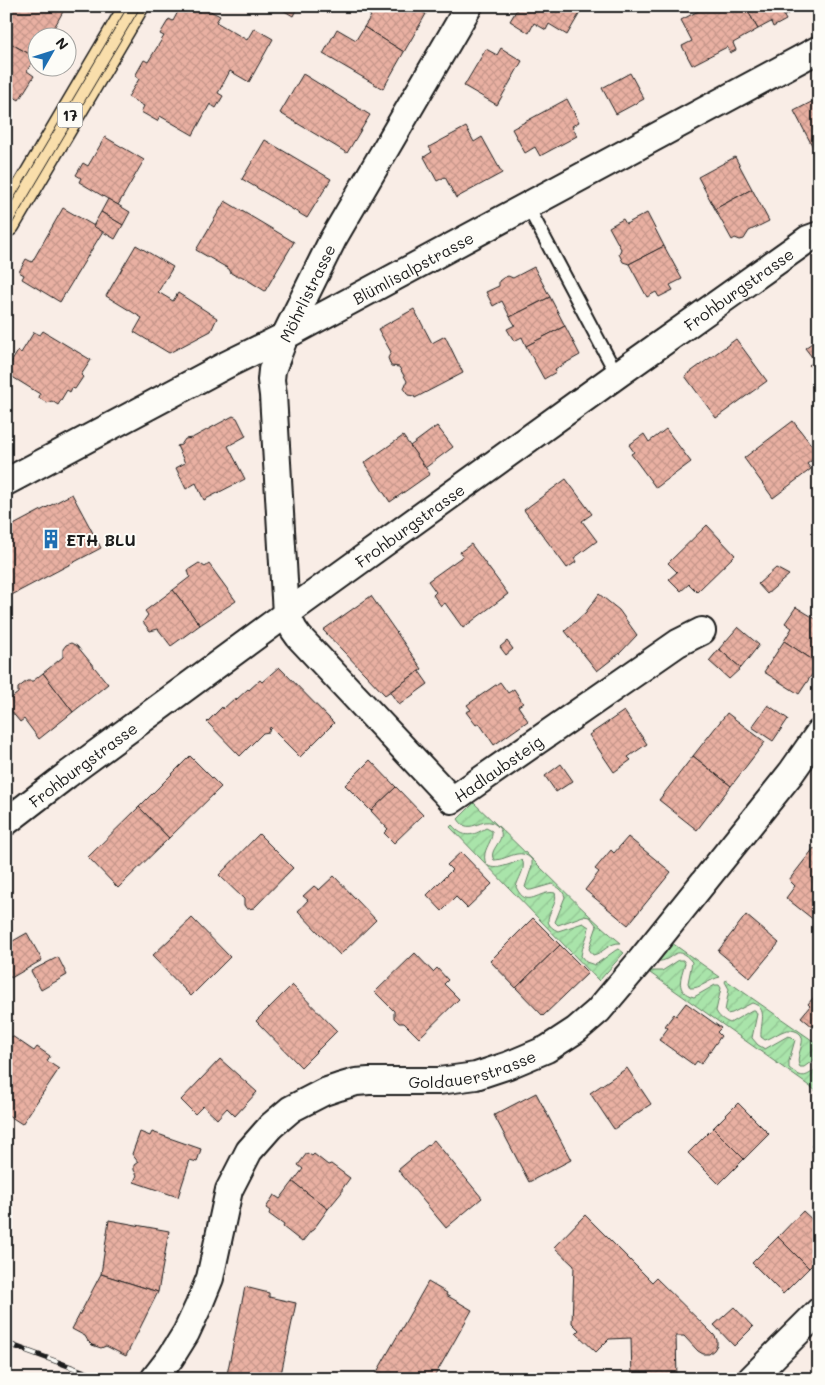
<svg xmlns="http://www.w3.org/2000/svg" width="825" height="1385" font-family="Mali,sans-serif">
<defs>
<pattern id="garden-furrows" width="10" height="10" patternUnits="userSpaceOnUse" patternTransform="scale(1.25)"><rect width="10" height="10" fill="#a9e4aa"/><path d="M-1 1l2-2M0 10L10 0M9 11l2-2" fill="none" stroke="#91c392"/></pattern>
<pattern id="building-cross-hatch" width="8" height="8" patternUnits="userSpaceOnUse" patternTransform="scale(1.25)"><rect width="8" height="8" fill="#e9b0a2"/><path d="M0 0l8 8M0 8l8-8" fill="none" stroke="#c7978b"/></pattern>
</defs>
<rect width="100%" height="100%" fill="#f9ede6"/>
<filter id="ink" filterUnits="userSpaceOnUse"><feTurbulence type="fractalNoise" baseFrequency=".02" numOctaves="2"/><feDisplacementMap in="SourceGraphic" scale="10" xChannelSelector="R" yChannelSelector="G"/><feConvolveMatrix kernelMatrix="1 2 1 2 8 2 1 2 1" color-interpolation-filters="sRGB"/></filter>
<g filter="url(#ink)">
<g fill="url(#garden-furrows)" stroke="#628063">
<path d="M474,803c22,21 44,42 66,64 27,26 52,53 81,76 -12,-1 -17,10 -28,12l-4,-6 8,-23 -7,-9 -7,-1 -25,9 -3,-3 10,-25c-2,-7 -7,-10 -13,-13l-21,6h-3l-3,-3 7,-21v-6c-12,-14 -24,0 -38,0 -7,-11 14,-20 5,-32 -14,-18 -29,11 -41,-9z"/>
<path d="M452,825c12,14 20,11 34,3l6,3c1,8 -5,14 -7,22 -4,25 25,11 36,7l2,2c2,8 -5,17 -7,25 11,24 23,2 39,6 5,14 -20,28 3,38l25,-8 6,4c-1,10 -7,19 -8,29l5,6 9,3 21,-15 3,-1 5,4 -2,2 -23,26 -149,-154z"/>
<path d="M672,943l48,34c-10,2 -20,12 -30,11l-2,-5 4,-21c-17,-21 -19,1 -35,-1z"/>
<path d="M679,960h4l2,3c-4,14 -11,29 9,34l21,-12h4l2,3 -5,23c3,6 7,9 14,12l22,-13h3l2,4 -5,24 6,7 7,4 23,-13 4,1 3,3 -6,21v7c15,12 16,9 30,-1v26l-169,-120 1,-2h11z"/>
<path d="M726,980l93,65v11l-15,11h-4c-8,-12 15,-33 -9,-37 -9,-1 -18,8 -26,10l-4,-3c-1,-14 8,-29 -9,-34l-20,10 -5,1 -2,-3 4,-22 -4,-7z"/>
</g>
<g fill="url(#building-cross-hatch)" stroke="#1c1c1c">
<path d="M14,6h52l-17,31 -2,-1v2h-9v15l-3,4 -29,-16v-21z"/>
<path d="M181,6h9l10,6 3,-5 17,9 -4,6 31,18 7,-12 19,11 -24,43 -19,-11 -12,22 5,3 -7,12 -6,-4 -17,31 -33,-19 -3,5 -16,-9 3,-6 -16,-9 11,-18 -4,-3 9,-16 4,2 16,-26 -4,-2 9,-15 4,2z"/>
<path d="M276,6h22l-5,10z"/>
<path d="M356,6h56l14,8 -22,38 -40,-25 7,-11z"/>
<path d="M519,6h65l-17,29 -18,-11 -3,6 -12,-7 -5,10 -19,-12z"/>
<path d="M708,6h37l13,23 -25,14 3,7 -6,3 -3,-6 -35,18 -10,-19 10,-5 -11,-21z"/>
<path d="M745,6h33l8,14 -13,7 -2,-5 -13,7z"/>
<path d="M778,6h24l-18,10z"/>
<path d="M364,27l40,25 -21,37 -60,-35 14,-25 19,11z"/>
<path d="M6,41l29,16 -8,14 7,5 -15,24 -13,-8z"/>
<path d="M501,48l21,13 -25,44 -33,-19 22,-37 11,6z"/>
<path d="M630,73l14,26 -28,15 -14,-26z"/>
<path d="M303,74l67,41 -23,38 -67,-40z"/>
<path d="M819,98v68l-7,-13 3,-2 -21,-40z"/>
<path d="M567,99l12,23 -7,4 5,10 -37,20 -5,-9 -10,6 -13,-24z"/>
<path d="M466,127l8,15 8,-5 20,36 -46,25 -11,-21 -8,4 -13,-24 8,-5 -3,-5z"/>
<path d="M105,137l39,23 -26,45 -39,-23 2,-4 -5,-3 7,-12 5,3z"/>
<path d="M265,140l66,39 -24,39 -65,-39z"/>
<path d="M735,157l17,32 -37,20 -17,-32z"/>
<path d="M752,189l17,32 -20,10 -5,8 -4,1 -5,-2 -3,2 -17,-31z"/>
<path d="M108,199l22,13 -7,13 -22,-13z"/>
<path d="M225,201l69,41 -29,49 -24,-15h-5l-5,-3 -2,-4 -33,-19z"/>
<path d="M63,208l40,23 -43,71 -38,-23 2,-4 -5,-3 7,-13 6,3z"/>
<path d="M101,212l22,13 -8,14 -22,-13z"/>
<path d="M647,213l17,33 -35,18 -6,-2 -4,-8 2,-5 -12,-22 14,-8 3,5z"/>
<path d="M136,245l37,22 -15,25 15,9 5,-8 39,25 -6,13 -42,22 -35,-21 8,-14 -36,-22z"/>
<path d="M664,246l18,33 -12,6 3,5 -14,7 -3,-5 -9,5 -18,-33z"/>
<path d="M534,267l16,30 -40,20 -8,-16 -9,5 -7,-14 13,-6v-5l4,-3 5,-2 5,2z"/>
<path d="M550,297l15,29 -39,20 -4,-9 -8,4 -7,-12 8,-4 -5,-8z"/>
<path d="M414,309l18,34 13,-7 18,37 -48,25 -1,-2 -6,-1 -4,-7 3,-7 -8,-14 -8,-1 -3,-8 3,-6 -13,-23z"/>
<path d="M565,326l15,29 -25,14 1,3 -12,7 -18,-33z"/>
<path d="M43,331l48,29 -10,15 2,2 -8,12 -3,-1 -2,4 -3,-2 -9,15 -6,-4 -5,2 -8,-5 1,-4 -34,-21v-2l12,-20 3,2 13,-21 6,3z"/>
<path d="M819,338v37l-1,1 -9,-11 6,-4 -10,-13z"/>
<path d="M736,339l31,42 -51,37 -31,-42z"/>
<path d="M233,416l4,2 9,18 -18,10 17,33 -41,21 -8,-17 -10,6 -10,-21 9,-5 -8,-17 4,-1 4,-6 7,-1z"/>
<path d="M793,421l26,34 -12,9 4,5 -38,29 -29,-40z"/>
<path d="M437,426l16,21 -28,21 -15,-22z"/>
<path d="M666,429l25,33 -35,26 -25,-34 3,-2 -5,-7 15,-11 5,8z"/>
<path d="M403,436l27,38 -40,28 -26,-39z"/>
<path d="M566,479l26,35 -10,7 15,20 -23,17 2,4 -9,6 -43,-58z"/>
<path d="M72,494l29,54 -95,50v-69z"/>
<path d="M707,525l28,30 -38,37 -8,-8 -8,7 -12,-12 8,-7 -9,-9z"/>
<path d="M471,544l37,50 -45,34 -18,-25 -4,3 -8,-11 3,-3 -8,-11 35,-25 -3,-4z"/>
<path d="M199,563l6,4 4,-3 27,37 -36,24 -27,-35 17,-13 -2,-7z"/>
<path d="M776,568l13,7 -22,19 -9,-10z"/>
<path d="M173,590l27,35 -29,21 -13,-17 -8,2 -7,-9 5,-7 -3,-4z"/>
<path d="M599,594l20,16 18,25 -17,18 -23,18 -32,-40 21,-19z"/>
<path d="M371,596l51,73 -37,26 -62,-65z"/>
<path d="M796,607l23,14v43l-35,-23 8,-13 -7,-5z"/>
<path d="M738,627l21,18 -18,23 -22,-19z"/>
<path d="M507,641l6,8 -7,6 -6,-8z"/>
<path d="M784,641l35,23 -20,30 -35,-22z"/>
<path d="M71,643l6,3 31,38 -35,28 -30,-39 20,-16v-8l3,-4z"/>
<path d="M719,649l22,19 -12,11 -20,-18z"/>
<path d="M279,667l55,56 -34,34 -30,-30 -1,5 -6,1 -23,23 -33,-34 15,-15 1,2 12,-11 1,2 12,-11 1,1 11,-10 2,2z"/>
<path d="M419,671l9,13 -29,21 -9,-13z"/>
<path d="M43,673l30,39 -34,27 -15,-20 -4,3 -14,-17v-3l12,-9v-5l9,-7h6z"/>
<path d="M500,682l8,11 6,-4 9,14 -5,3 10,15 -34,24 -15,-22 -3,2 -10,-13 5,-2 -4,-5z"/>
<path d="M768,705l20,14 -15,22 -21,-14z"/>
<path d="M624,711l23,33 -19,13 3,3 -17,12 -25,-37z"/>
<path d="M727,713l38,29 -34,44 -38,-30z"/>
<path d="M190,756l31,31 -52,51 -30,-31z"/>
<path d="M693,756l38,30 -34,44 -38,-30z"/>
<path d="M370,760l26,27 -25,24 -26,-26z"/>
<path d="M561,764l12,17 -17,11 -11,-16z"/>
<path d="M396,787l27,28 -29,28 -10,-10 4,-4 -17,-18z"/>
<path d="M139,807l30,31 -51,50 -30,-31z"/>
<path d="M259,834l34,34 -39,40 -6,1 -2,-1 -2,-3v-6l-25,-24z"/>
<path d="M628,837l43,35 -43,53 -43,-35 14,-18 -4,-3 16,-19 3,3z"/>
<path d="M814,848l5,5v71l-33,-26 9,-12 -6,-6z"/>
<path d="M461,852l31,32 -25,24 -11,-11 -14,14 -15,-16 25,-25 -5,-5z"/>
<path d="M334,876l42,44 -36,35 -42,-44 10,-11 -5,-4 11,-10 5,4z"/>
<path d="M746,915l33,28 -29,35 -32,-27z"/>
<path d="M192,918l38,39 -39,39 -39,-40z"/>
<path d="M533,918l27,27 -44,43 -26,-27z"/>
<path d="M27,933l15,27 -31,18 -5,-8v-25z"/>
<path d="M560,945l28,28 -45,43 -27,-28z"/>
<path d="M415,953l18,19 4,-4 11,12 -4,4 15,15 -40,39 -15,-15h-5l-5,-5v-7l-19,-19z"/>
<path d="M58,957l9,18 -26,15 -10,-19z"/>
<path d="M292,985l45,46 -36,36 -45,-46z"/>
<path d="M818,992h1v40l-18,-15 9,-11 -2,-2z"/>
<path d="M686,1003l35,25 -4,4 4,4 -20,28 -4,-3 -3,4 -35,-25 9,-12 -3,-2 9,-12 2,2z"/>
<path d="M12,1036l22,15 3,-4 13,9 -3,5 12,8 -37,55 -14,-9 -2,3v-74z"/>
<path d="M220,1059l37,33 -22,24 -8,-8 -10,11 -14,-13 -8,8 -14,-14z"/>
<path d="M627,1068l24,36 -37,25 -24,-36z"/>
<path d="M536,1093l35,67 -42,22 -35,-67z"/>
<path d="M738,1103l31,31 -25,25 -31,-31z"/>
<path d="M713,1128l31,31 -25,25 -31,-31z"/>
<path d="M140,1132l10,4 2,-4 49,17 -4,13 -7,-2 -12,37 -44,-15 3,-7 -3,-5v-5l4,-3 -6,-8z"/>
<path d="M819,1138v16l-8,-8z"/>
<path d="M434,1140l48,58 -36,30 -48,-58z"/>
<path d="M307,1153l5,3 2,-2 14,11 3,-1 19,14 -8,11v3l-14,17 -35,-27 10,-13 -5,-4z"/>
<path d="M293,1182l35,27 -15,21 -2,1 -9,11 -19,-15 1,-2 -15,-11 1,-3 -4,-3 8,-13 6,4z"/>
<path d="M803,1211l16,15v32l-10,10 -31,-31z"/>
<path d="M585,1215l67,67 4,-4 58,57 3,5v5l-3,5 -5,4h-6l-5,-3 -14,-15h-8l1,43h-45l-1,-41 -22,1 -13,13 -20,-19 3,-3 -7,-7 2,-57 -20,-19z"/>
<path d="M109,1220l60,11 -11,61 -57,-18z"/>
<path d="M778,1237l31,31 -26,26 -31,-31z"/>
<path d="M101,1274l57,18 -32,64 -20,-10 -5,2 -9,-3 -4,-4 -3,-5 -13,-7z"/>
<path d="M428,1282l19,11 -1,2 26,15 -39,69h-60z"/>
<path d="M245,1287l24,6v4l27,6 -16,76h-54z"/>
<path d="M734,1307l19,20 -19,19 -20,-21z"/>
</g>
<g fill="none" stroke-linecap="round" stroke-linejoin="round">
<defs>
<path id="service" d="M527,205l90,170"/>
<g id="minor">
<path id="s1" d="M469,6l-136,233 -48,97 -13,34 -1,10 2,15 13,219 8,16 5,7 153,163 226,-157 24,-12"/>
<path id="s2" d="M6,482l220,-117 59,-29 534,-287"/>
<path id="s3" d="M6,822l61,-47 219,-161 331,-239 180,-128 11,-8 11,-4"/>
<path id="s4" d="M154,1379l17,-22 15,-24 13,-28 11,-27 19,-88 20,-39 22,-25 20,-17 33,-17 15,-5 17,-5 13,-1h70l37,-5 33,-11 38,-16 29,-19 22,-19 44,-52 149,-186 28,-40"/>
<path d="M751,1379l68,-68"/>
</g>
<path id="primary" d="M6,223l128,-217"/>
</defs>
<use href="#service" stroke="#1c1c1c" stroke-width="16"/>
<use href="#minor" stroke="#1c1c1c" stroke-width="30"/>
<use href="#primary" stroke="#1c1c1c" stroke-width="31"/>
<use href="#service" stroke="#fdfcf7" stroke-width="12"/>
<use href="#minor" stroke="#fdfcf7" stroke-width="26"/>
<use href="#primary" stroke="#f9deab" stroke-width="28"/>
<g stroke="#1c1c1c" stroke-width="1">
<path d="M6,212l122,-206"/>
<path d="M6,234l135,-228"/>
</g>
<defs>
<path id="rail" d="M6,1343l98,36"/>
</defs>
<use href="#rail" stroke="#1c1c1c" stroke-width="5.5"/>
<use href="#rail" stroke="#fdfcf7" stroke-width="4" stroke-dasharray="11" stroke-linecap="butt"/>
</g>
</g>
<defs>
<symbol id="building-bare" viewBox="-9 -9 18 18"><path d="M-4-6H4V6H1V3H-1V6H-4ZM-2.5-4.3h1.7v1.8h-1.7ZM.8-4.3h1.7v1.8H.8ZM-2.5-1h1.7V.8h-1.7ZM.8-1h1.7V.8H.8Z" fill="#1f6fb2" stroke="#fdfcf7" stroke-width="2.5" paint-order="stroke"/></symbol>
</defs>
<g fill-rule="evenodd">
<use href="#building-bare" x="37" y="525" width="28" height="28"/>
</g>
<g text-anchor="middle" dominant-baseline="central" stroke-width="4" stroke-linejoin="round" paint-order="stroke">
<rect fill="#fdfcf7" stroke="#605f5e" stroke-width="1" x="57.5" y="102.5" width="25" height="25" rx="4"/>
<g font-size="15" font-weight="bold" fill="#1c1c1c">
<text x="70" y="115">17</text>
</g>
<g font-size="16" fill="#1c1c1c" stroke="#fdfcf7">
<text stroke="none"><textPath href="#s2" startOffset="460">Blümlisalpstrasse</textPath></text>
<text stroke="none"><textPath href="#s3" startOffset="906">Frohburgstrasse</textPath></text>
<text transform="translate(307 293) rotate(-64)">Möhrlistrasse</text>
<text stroke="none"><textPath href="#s3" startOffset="501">Frohburgstrasse</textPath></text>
<text stroke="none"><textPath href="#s3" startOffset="96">Frohburgstrasse</textPath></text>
<text stroke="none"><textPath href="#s1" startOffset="965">Hadlaubsteig</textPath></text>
<text stroke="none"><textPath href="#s4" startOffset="498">Goldauerstrasse</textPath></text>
</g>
<g font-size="16" font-weight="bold" fill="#1c1c1c" stroke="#fdfcf7" text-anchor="start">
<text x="66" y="539">ETH BLU</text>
</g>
</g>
<rect width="825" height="1385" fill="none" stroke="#fdfcf7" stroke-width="25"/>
<rect x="12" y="12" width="800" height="1360" fill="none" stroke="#1c1c1c" stroke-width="2" filter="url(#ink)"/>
<g transform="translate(52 52) rotate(51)"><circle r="24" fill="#fdfcf7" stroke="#a3a29f"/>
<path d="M0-4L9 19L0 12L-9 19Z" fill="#1f6fb2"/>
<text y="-8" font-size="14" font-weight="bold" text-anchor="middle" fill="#1c1c1c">N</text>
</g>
</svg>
